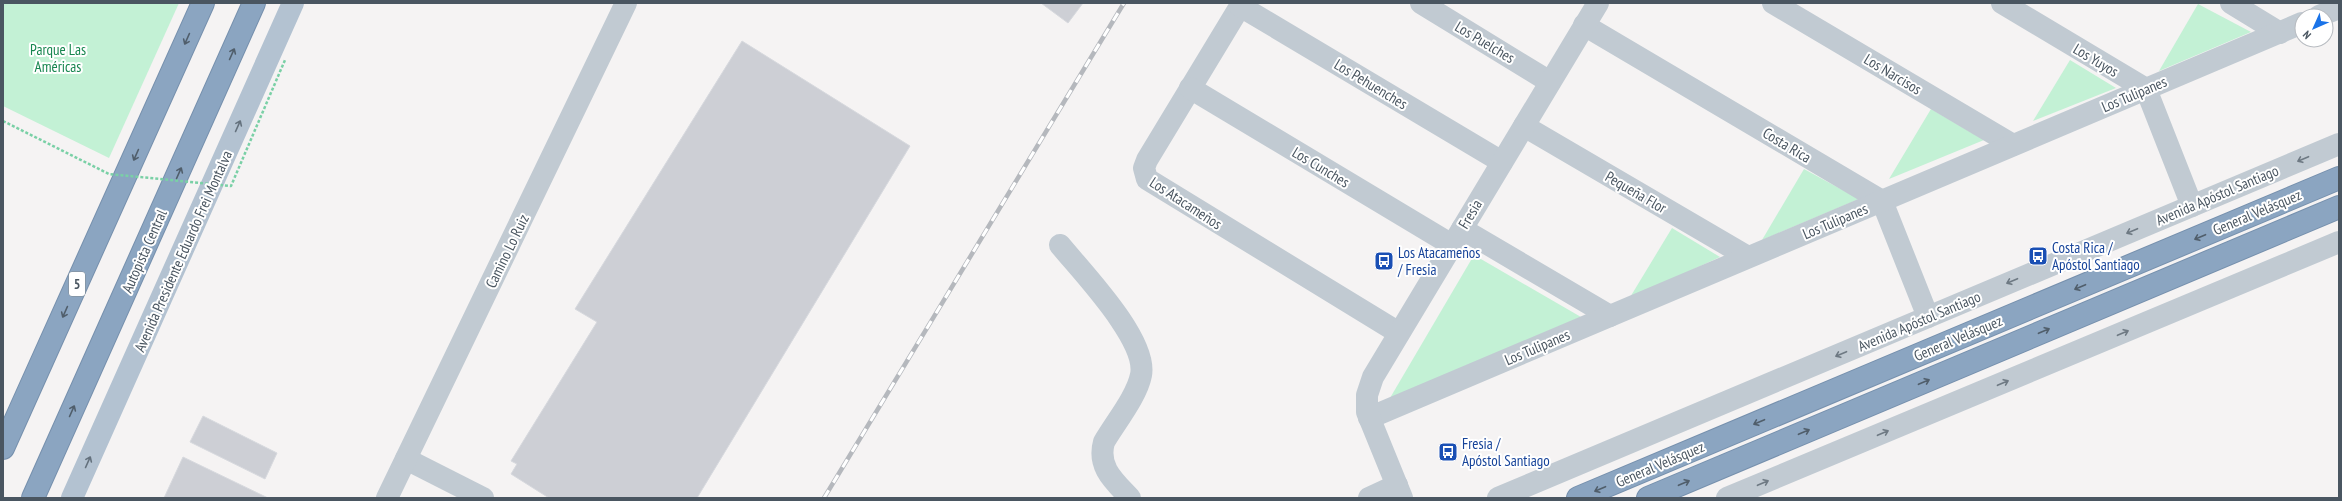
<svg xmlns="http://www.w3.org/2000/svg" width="2342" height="501" font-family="'PT Sans Narrow',sans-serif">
<rect width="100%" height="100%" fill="#f5f3f3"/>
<g fill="#c3f1d5">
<path d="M3,3h176l-70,155 -106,-52z"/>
<path d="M2198,4l53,28 -92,39z"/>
<path d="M2070,60l46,28 -83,33z"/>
<path d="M1931,109l53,31 -95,39z"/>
<path d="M1804,169l55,30 -97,41z"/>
<path d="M1672,228l48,29 -91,42z"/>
<path d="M1474,255l107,62 -191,81z"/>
</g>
<g fill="#cdcfd5" stroke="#d7d9de">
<path d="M1041,3h42l-15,20z"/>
<path d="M742,41l168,105 -213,352h-148l-38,-24 6,-10 -6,-3 86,-139 -22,-13z"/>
<path d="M203,416l74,37 -12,26 -75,-37z"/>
<path d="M183,457l85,41h-104z"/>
</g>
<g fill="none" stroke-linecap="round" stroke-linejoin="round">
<defs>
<g id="highway">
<path d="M3,448l200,-445"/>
<path d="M33,498l221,-495"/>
<path d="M1578,498l761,-320"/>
<path d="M1648,498l691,-291"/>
</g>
</defs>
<use href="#highway" stroke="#7690ad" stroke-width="24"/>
<g stroke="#c1cad2" stroke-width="22">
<path d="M1242,3l-95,157 -3,8 3,11 252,154"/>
<path d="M1421,3l129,79"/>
<path d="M1773,3l240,142"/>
<path d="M2002,3l144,86 46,117"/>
<path d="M2231,3l49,30"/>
<path d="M1240,6l262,156"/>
<path d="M2319,16l20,-8"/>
<path d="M1584,25l298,176 46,116"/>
<path d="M1190,88l262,157"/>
<path d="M1524,126l224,131"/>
<path d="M1462,229l148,87"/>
<path d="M1060,245c22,27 88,95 81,130 -4,21 -26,48 -37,67 -7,25 10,39 26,56"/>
<path d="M1369,418l933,-395"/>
<path d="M406,459l77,39"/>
<path d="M387,498l239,-495"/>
<path d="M1369,498l28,-13"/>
<path d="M1402,498l-35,-86v-17l6,-18 225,-374"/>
<path d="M1498,498l841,-354"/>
<path d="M1727,498l612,-256"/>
</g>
<path stroke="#b3c2d1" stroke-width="22" d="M72,498l221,-495"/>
<use href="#highway" stroke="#8ba5c1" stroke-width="22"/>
<defs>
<path id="rail" d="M824,498l300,-495"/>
</defs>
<use href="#rail" stroke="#b5b8bd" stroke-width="4.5"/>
<use href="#rail" stroke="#fff" stroke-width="3" stroke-dasharray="9" stroke-linecap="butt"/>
<path stroke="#7ad0a6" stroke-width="2.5" stroke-dasharray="3 2" stroke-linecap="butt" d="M3,121l106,53 122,12 54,-126"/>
</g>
<defs><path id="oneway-shaft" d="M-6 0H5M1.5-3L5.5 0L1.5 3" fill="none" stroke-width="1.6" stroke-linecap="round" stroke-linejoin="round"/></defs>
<g stroke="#505e6b">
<use href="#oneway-shaft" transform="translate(187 39) rotate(114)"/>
<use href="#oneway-shaft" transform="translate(232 54) rotate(-66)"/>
<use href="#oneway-shaft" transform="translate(136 155) rotate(114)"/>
<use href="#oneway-shaft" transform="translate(179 173) rotate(-66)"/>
<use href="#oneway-shaft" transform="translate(2200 237) rotate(157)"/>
<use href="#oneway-shaft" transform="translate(2080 287) rotate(157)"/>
<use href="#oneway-shaft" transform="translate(65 312) rotate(114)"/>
<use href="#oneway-shaft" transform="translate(2044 331) rotate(-23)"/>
<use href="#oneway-shaft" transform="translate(1924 382) rotate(-23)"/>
<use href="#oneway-shaft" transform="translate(72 411) rotate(-66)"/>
<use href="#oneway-shaft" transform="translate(1759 422) rotate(157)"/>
<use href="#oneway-shaft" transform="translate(1804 432) rotate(-23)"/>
<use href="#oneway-shaft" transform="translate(1684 483) rotate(-23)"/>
<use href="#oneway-shaft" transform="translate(1600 489) rotate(157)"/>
</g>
<g stroke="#64717d">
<use href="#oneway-shaft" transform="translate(238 126) rotate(-66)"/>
<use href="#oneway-shaft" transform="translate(88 462) rotate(-66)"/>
</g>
<g stroke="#6e7983">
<use href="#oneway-shaft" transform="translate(2303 159) rotate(157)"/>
<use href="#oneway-shaft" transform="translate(2132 231) rotate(157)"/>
<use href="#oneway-shaft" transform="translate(2012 281) rotate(157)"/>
<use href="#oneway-shaft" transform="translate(2123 333) rotate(-23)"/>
<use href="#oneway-shaft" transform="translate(1841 354) rotate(157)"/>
<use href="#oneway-shaft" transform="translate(2003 383) rotate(-23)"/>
<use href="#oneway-shaft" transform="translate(1883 433) rotate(-23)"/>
<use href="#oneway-shaft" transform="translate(1763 483) rotate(-23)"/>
</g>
<defs>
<symbol id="bus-square" viewBox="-11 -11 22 22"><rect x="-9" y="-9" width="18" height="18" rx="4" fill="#1a4fb4" stroke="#fff"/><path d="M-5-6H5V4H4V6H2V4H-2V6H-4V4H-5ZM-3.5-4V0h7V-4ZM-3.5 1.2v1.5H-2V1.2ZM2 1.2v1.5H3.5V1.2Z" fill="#fff"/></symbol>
</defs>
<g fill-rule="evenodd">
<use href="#bus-square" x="2027" y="245" width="22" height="22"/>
<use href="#bus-square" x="1373" y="250" width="22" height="22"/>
<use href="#bus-square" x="1437" y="441" width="22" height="22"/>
</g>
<g text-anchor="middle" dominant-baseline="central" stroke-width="4" stroke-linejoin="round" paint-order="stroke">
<rect fill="#fff" stroke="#808990" stroke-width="1" x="69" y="272" width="16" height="24" rx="3"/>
<g font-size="14" font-weight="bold" fill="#4a5661">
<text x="77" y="284">5</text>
</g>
<g font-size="15" fill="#4a5661" stroke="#fff">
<text transform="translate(1485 42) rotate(31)">Los Puelches</text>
<text transform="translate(2096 60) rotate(31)">Los Yuyos</text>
<text transform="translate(1893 74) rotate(31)">Los Narcisos</text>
<text transform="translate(1371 84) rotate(31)">Los Pehuenches</text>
<text transform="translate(2134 94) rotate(-23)">Los Tulipanes</text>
<text transform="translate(1787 145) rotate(31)">Costa Rica</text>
<text transform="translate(1321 167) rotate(31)">Los Cunches</text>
<text transform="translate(1636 192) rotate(30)">Pequeña Flor</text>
<text transform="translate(2217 195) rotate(-23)">Avenida Apóstol Santiago</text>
<text transform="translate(1186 203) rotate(33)">Los Atacameños</text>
<text transform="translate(2257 212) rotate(-23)">General Velásquez</text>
<text transform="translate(1470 214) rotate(-59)">Fresia</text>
<text transform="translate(1835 221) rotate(-23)">Los Tulipanes</text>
<text transform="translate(144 251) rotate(-66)">Autopista Central</text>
<text transform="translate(183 251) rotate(-66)">Avenida Presidente Eduardo Frei Montalva</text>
<text transform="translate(507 251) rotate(-64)">Camino Lo Ruiz</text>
<text transform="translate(1919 321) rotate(-23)">Avenida Apóstol Santiago</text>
<text transform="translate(1958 338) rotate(-23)">General Velásquez</text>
<text transform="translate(1537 347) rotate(-23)">Los Tulipanes</text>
<text transform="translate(1660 464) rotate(-23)">General Velásquez</text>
</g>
<g font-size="15" fill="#17864f" stroke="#fff">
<text x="58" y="49">Parque Las<tspan x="58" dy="17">Américas</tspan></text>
</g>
<g font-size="15" fill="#164399" stroke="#fff" text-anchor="start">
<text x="2052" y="247">Costa Rica /<tspan x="2052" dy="17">Apóstol Santiago</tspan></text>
<text x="1398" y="252">Los Atacameños<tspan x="1398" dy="17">/ Fresia</tspan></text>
<text x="1462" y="443">Fresia /<tspan x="1462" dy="17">Apóstol Santiago</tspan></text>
</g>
</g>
<rect width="2342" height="501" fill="none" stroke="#4a5661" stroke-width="8"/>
<g transform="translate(2314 28) rotate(225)"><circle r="19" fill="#ffffff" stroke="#b7bbc0"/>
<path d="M0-3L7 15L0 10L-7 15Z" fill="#1a73e8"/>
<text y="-6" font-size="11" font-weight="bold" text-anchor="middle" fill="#4a5661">N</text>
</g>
</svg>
